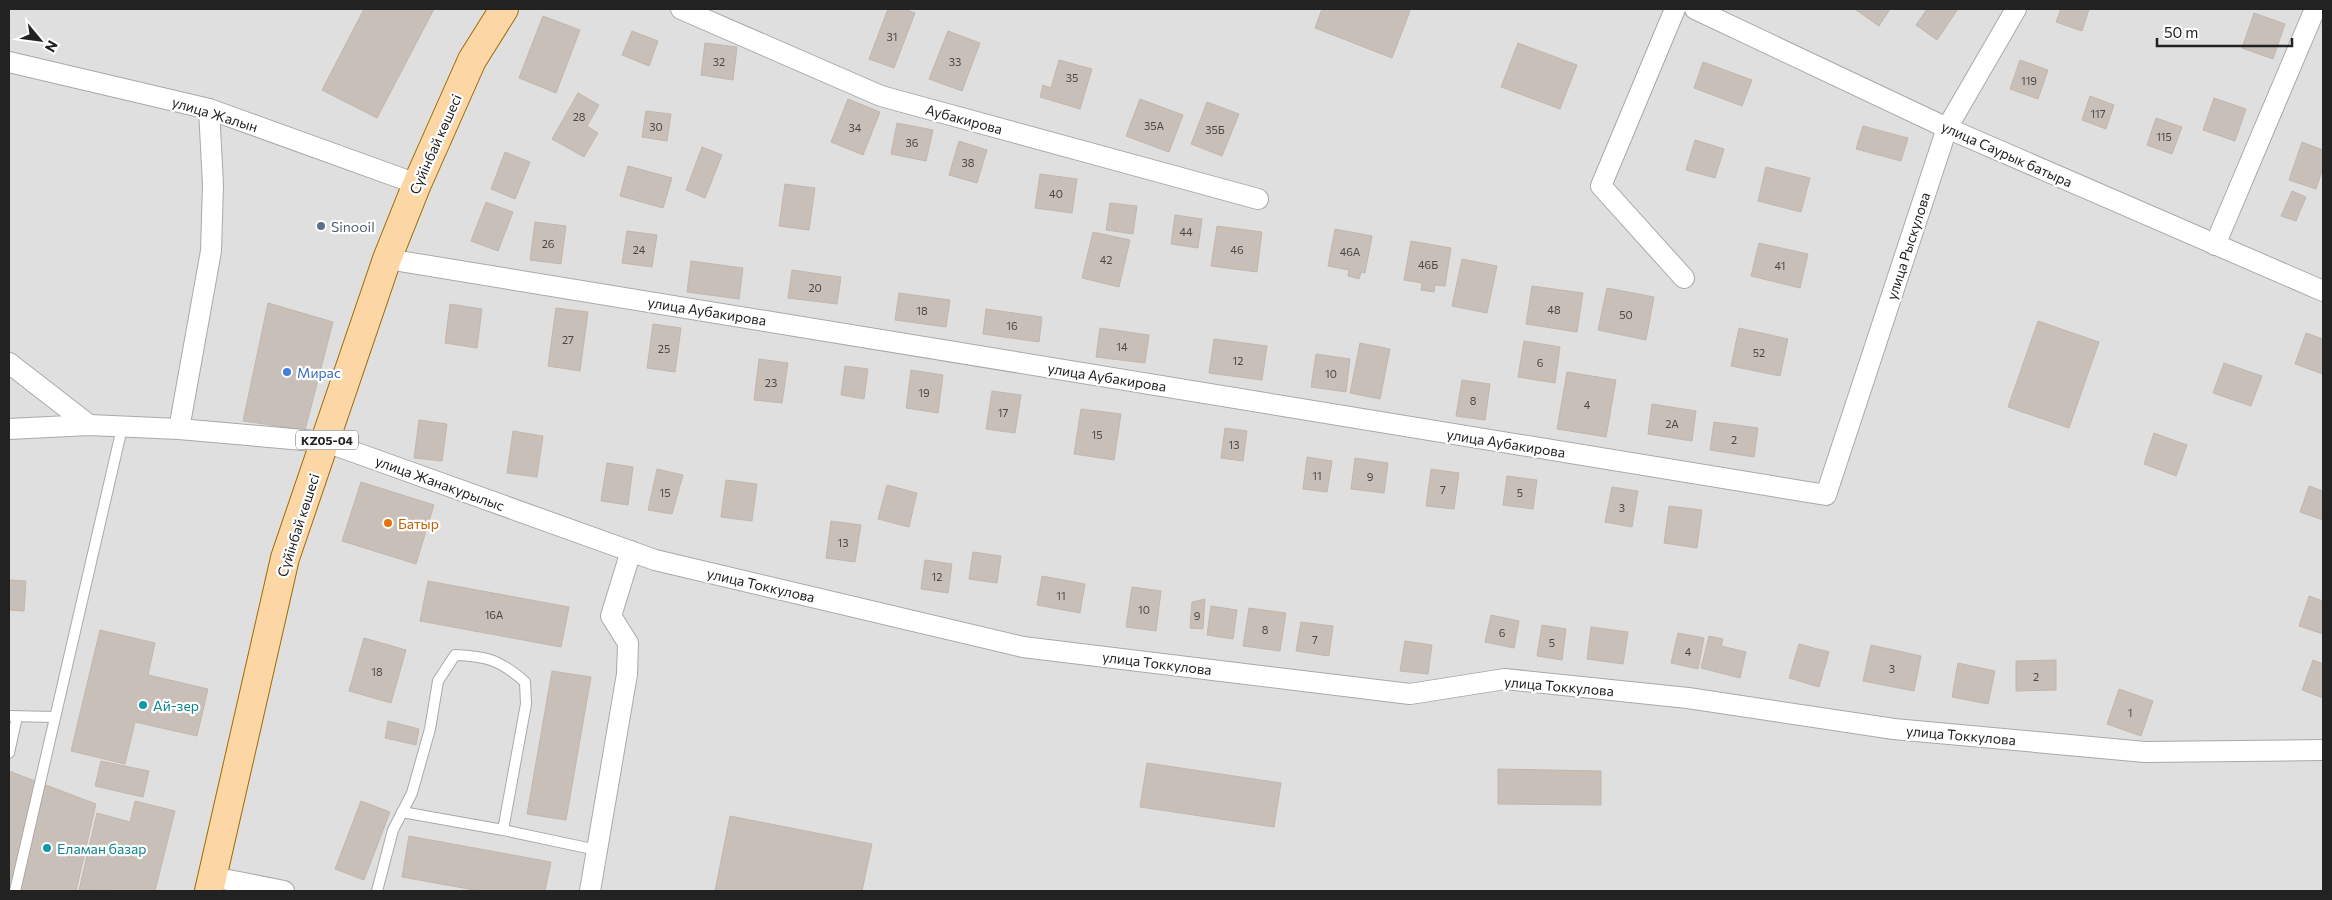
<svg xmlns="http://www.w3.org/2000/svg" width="2332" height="900" font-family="Commissioner,sans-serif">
<rect width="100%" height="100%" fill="#f2efe9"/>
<rect fill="#e0dfdf" x="9" y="9" width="2314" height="882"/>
<g fill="#c7bfb8" stroke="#c4b6ab">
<path d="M364,9h70l-57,109 -55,-28z"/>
<path d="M888,9h16l11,4 -21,55 -25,-9z"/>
<path d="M1322,9h83l5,2 -18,47 -77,-30z"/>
<path d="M1857,9h33l-11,17 -23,-16z"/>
<path d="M1927,9h31l-21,31 -21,-15z"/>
<path d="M2061,9h28l-7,22 -26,-9z"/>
<path d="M2254,13l31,11 -12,35 -31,-11z"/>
<path d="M543,16l37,14 -24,63 -37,-15z"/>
<path d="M632,31l26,10 -9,25 -27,-11z"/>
<path d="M948,31l32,12 -18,48 -33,-12z"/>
<path d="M705,43l32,4 -4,33 -32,-5z"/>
<path d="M1518,43l59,22 -17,44 -59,-22z"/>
<path d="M1059,60l33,9 -12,40 -40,-12 3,-12 8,3z"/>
<path d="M2020,60l28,10 -10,29 -28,-10z"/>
<path d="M1703,62l49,18 -10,26 -48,-18z"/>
<path d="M578,93l21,12 -12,21 11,7 -14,24 -32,-18z"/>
<path d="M2090,96l24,9 -8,24 -24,-9z"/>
<path d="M2214,98l32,11 -11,32 -32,-11z"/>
<path d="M848,99l32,13 -17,43 -32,-13z"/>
<path d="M1140,99l43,16 -14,37 -43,-16z"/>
<path d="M1207,102l32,12 -17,42 -31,-12z"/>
<path d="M646,111l25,3 -4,27 -25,-4z"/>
<path d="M2156,118l26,9 -10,27 -25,-9z"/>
<path d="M897,123l36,7 -7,31 -35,-7z"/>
<path d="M1863,126l45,12 -7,23 -45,-12z"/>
<path d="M1695,140l29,9 -9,29 -29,-8z"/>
<path d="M959,141l28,9 -10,33 -28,-8z"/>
<path d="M2302,142l21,8v18l-7,21 -27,-9z"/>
<path d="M702,147l20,8 -17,43 -19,-8z"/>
<path d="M505,152l25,10 -15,37 -24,-10z"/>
<path d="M628,166l44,12 -9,30 -43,-12z"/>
<path d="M1766,167l44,11 -9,34 -43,-11z"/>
<path d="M1040,174l37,5 -5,34 -37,-5z"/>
<path d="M785,184l30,4 -6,42 -30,-4z"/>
<path d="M2292,191l14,6 -10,24 -15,-5z"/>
<path d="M486,202l27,10 -15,39 -27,-10z"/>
<path d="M1110,203l27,3 -4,28 -27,-4z"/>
<path d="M1175,215l27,4 -4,29 -27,-4z"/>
<path d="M535,222l31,4 -5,38 -31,-4z"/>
<path d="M1217,226l45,6 -5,40 -46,-6z"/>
<path d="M1335,229l37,7 -7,37 -4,-1 -2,7 -11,-3 1,-6 -21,-4z"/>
<path d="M627,231l30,4 -5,32 -30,-4z"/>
<path d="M1093,232l37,8 -11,47 -37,-9z"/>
<path d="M1411,241l40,7 -6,38 -10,-1 -1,7 -13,-2 1,-7 -18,-3z"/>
<path d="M1759,243l49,11 -8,34 -49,-12z"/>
<path d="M1462,259l35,7 -10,47 -35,-7z"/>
<path d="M691,261l52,7 -4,31 -52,-7z"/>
<path d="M792,270l49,7 -4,27 -49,-6z"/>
<path d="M1532,286l51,7 -6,39 -51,-8z"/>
<path d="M1607,288l47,9 -8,43 -48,-10z"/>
<path d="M899,293l51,7 -4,27 -51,-7z"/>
<path d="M268,303l65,19 -28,108 -62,-9z"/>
<path d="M450,304l32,5 -5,39 -32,-5z"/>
<path d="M556,308l32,4 -8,59 -32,-5z"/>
<path d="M986,309l56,8 -3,25 -56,-8z"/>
<path d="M2038,321l61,21 -30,86 -61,-21z"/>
<path d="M653,324l28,4 -6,44 -28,-4z"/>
<path d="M1100,328l49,7 -4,28 -49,-6z"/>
<path d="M1739,328l49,11 -8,37 -49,-10z"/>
<path d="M2306,333l17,6v35l-28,-10z"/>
<path d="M1214,339l53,7 -5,34 -53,-7z"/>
<path d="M1524,341l36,6 -5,36 -37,-6z"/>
<path d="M1360,343l30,6 -10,50 -30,-6z"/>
<path d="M1316,354l34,5 -4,33 -35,-5z"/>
<path d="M759,359l29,4 -6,40 -28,-3z"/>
<path d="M2224,363l38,13 -11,30 -38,-13z"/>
<path d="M845,366l23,3 -4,30 -23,-4z"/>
<path d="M911,370l32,5 -5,38 -32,-5z"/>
<path d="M1567,372l49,8 -10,57 -49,-8z"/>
<path d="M1462,380l28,4 -5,36 -29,-4z"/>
<path d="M992,391l29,4 -6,38 -29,-4z"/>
<path d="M1652,404l44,7 -4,30 -44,-7z"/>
<path d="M1081,409l40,5 -7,46 -40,-6z"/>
<path d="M419,420l28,4 -5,37 -28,-3z"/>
<path d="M1714,422l44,6 -4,29 -44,-7z"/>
<path d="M1225,428l22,3 -4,30 -22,-3z"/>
<path d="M513,431l30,5 -6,41 -30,-4z"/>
<path d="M2154,433l33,12 -11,31 -32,-12z"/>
<path d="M1307,457l25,4 -5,31 -24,-3z"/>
<path d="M1355,458l33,5 -4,30 -33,-4z"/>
<path d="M607,463l26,4 -5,38 -27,-4z"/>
<path d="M657,469l26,6 -11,39 -24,-4z"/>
<path d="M1431,469l28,4 -5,36 -28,-3z"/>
<path d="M1507,476l30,4 -4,29 -30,-4z"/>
<path d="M726,480l31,4 -5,37 -31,-4z"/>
<path d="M361,482l73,23 -18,59 -74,-23z"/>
<path d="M887,485l30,8 -8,34 -31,-8z"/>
<path d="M2309,486l14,5v29l-23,-8z"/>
<path d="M1612,487l26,4 -6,36 -27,-5z"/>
<path d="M1669,506l33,4 -5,38 -33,-5z"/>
<path d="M831,521l30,4 -6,37 -29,-4z"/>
<path d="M973,552l28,4 -4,27 -28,-4z"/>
<path d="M925,560l27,4 -4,29 -27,-4z"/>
<path d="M1042,576l43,8 -5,29 -43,-8z"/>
<path d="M9,580l17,1 -2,30 -15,-1z"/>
<path d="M428,581l141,26 -8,40 -141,-26z"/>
<path d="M1132,587l29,4 -5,40 -30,-4z"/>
<path d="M2309,596l14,5v33l-24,-8z"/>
<path d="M1205,599l-2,30 -13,-1 2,-26z"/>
<path d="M1211,606l26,4 -4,29 -26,-4z"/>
<path d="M1249,608l37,5 -6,38 -37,-5z"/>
<path d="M1491,615l28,6 -5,27 -29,-6z"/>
<path d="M1301,622l32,4 -4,30 -33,-5z"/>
<path d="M1542,625l24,4 -4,31 -25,-4z"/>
<path d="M1591,627l37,5 -5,32 -36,-5z"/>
<path d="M100,630l55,13 -7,32 60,14 -11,47 -62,-14 -10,42 -54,-13z"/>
<path d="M1678,633l26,5 -6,31 -27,-6z"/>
<path d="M1709,636l14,3 -2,7 25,6 -6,26 -39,-10z"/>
<path d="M364,638l42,12 -15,53 -42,-12z"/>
<path d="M1405,641l27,4 -4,29 -28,-3z"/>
<path d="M1799,644l30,8 -10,35 -30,-9z"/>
<path d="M1871,645l50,11 -7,35 -51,-10z"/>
<path d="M2056,660v30l-40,1v-30z"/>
<path d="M2313,660l10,4v34l-21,-8z"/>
<path d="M1958,663l37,8 -7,33 -36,-7z"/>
<path d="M552,671l39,6 -25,143 -39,-6z"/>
<path d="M2119,689l34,12 -12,35 -34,-12z"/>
<path d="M388,721l31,8 -3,16 -31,-7z"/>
<path d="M101,761l48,10 -6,26 -48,-11z"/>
<path d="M1147,763l134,20 -7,44 -134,-20z"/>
<path d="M1498,769l103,2v34l-103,-1z"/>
<path d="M9,771l87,33 -20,87h-67z"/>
<path d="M135,801l40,10 -20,80 -76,-1 18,-77 33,9z"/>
<path d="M361,801l29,11 -26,68 -29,-11z"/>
<path d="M730,816l142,28 -10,47h-147z"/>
<path d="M409,836l142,26 -6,29h-65l-78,-14z"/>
</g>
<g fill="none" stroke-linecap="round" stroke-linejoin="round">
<defs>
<g id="lane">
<path d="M9,716l46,1"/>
<path d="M9,753l8,-36"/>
<path d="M402,812l101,18 94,20"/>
<path d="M15,891l107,-463"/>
<path d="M377,891l16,-61 19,-37 18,-64 8,-48 17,-26c32,1 45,5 70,27l1,22 -23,126"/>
</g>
<g id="street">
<path d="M681,9l200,87 377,103"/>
<path d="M1675,9l-74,177 83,92"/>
<path d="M1695,9l252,119 376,163"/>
<path d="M9,62l200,47 208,75"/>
<path d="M2215,245l100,-236"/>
<path d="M387,259l1439,236 121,-367 69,-119"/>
<path d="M9,363l80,62"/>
<path d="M9,429l80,-4 90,4 147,13 329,118 368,87 387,47 95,-15 183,19 206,31 251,23 178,-2"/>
<path d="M179,429l32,-178 2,-66 -4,-76"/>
<path d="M213,877l71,14"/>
<path d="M590,891l37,-217 1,-31 -17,-27 20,-65"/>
</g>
<path id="primary" d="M209,891l76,-333 102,-299 30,-75 55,-124 32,-51"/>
</defs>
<use href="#lane" stroke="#a9a9a9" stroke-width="12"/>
<use href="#street" stroke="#a9a9a9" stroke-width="22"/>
<use href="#primary" stroke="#a06b00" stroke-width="30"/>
<use href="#lane" stroke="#fff" stroke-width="10"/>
<use href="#street" stroke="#fff" stroke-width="20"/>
<use href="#primary" stroke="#fcd6a4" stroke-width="28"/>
</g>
<circle fill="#5c6f8a" stroke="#fff" stroke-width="2" cx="321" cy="226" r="5"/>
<circle fill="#3f7fe0" stroke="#fff" stroke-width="2" cx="287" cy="372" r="5"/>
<circle fill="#e8710a" stroke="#fff" stroke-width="2" cx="388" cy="523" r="5"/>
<g fill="#0f9aa8" stroke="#fff" stroke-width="2">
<circle cx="143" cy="705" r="5"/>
<circle cx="47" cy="848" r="5"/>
</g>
<g text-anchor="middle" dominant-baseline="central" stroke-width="4.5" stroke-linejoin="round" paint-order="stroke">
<g font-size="11" fill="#4b4948">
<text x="892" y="36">31</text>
<text x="719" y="61">32</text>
<text x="955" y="61">33</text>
<text x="1072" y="77">35</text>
<text x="2029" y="80">119</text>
<text x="2098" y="113">117</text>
<text x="579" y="116">28</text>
<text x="1154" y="125">35А</text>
<text x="656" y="126">30</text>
<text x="855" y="127">34</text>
<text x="1215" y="129">35Б</text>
<text x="2164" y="136">115</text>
<text x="912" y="142">36</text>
<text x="968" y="162">38</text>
<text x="1056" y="193">40</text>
<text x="1186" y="231">44</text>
<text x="548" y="243">26</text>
<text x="639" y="249">24</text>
<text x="1237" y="249">46</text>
<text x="1350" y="251">46А</text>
<text x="1106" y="259">42</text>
<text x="1428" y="264">46Б</text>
<text x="1780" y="265">41</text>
<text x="815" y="287">20</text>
<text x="1554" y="309">48</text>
<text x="922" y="310">18</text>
<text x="1626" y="314">50</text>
<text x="1012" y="325">16</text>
<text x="568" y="339">27</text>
<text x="1122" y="346">14</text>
<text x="664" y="348">25</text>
<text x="1759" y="352">52</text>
<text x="1238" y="360">12</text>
<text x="1540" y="362">6</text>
<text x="1331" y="373">10</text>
<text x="771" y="382">23</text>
<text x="924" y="392">19</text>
<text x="1473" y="400">8</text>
<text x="1587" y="404">4</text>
<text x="1003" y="412">17</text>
<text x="1672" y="423">2А</text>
<text x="1097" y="434">15</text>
<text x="1734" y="439">2</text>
<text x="1234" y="444">13</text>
<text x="1317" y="475">11</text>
<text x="1370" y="476">9</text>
<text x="1443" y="489">7</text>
<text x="665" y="492">15</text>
<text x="1520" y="492">5</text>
<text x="1622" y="507">3</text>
<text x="843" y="542">13</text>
<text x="937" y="576">12</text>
<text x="1061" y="595">11</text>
<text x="1144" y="609">10</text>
<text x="494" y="614">16А</text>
<text x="1197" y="615">9</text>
<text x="1265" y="629">8</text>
<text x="1502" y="632">6</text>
<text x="1315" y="639">7</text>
<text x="1552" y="642">5</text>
<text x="1688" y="651">4</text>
<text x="1892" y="668">3</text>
<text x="377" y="671">18</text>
<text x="2036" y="676">2</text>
<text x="2130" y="712">1</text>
</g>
<rect fill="#fff" stroke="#646464" stroke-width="1" x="296" y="430.5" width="62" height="19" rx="4"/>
<g font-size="12" font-weight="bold" fill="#222">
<text x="327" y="440">KZ05-04</text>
</g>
<g font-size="14" fill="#222" stroke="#fff">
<text transform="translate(215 114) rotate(17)">улица Жалын</text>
<text transform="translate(964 119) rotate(15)">Аубакирова</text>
<text transform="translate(435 144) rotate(-66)">Сүйінбай көшесі</text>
<text transform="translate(2007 154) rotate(24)">улица Саурык батыра</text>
<text transform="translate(1908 246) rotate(-72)">улица Рыскулова</text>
<text transform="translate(707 311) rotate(9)">улица Аубакирова</text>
<text transform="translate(1107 377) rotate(9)">улица Аубакирова</text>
<text transform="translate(1506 443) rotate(9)">улица Аубакирова</text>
<text transform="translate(440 483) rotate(20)">улица Жанакурылыс</text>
<text transform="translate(298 525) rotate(-72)">Сүйінбай көшесі</text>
<text transform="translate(761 585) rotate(13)">улица Токкулова</text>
<text transform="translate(1157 663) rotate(7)">улица Токкулова</text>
<text transform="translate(1559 686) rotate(5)">улица Токкулова</text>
<text transform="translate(1961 735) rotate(5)">улица Токкулова</text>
</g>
<g font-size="14" fill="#4e5e75" stroke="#fff" text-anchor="start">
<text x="331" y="226">Sinooil</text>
</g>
<g font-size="14" fill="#366cbe" stroke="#fff" text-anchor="start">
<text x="297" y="372">Мирас</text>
</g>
<g font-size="14" fill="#c56008" stroke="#fff" text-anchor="start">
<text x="398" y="523">Батыр</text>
</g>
<g font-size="14" fill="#0d838f" stroke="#fff" text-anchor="start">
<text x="153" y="705">Ай-зер</text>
<text x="57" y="848">Еламан базар</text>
</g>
</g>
<rect width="2332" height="900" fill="none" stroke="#222222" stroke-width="20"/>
<g transform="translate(40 40) rotate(119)" stroke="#ffffff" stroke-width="4" paint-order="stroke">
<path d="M0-4L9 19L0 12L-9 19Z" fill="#222222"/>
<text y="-8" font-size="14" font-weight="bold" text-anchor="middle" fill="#222222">N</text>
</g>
<path d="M2157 38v8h135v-8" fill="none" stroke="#222222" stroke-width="2.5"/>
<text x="2164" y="38" font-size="15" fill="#222222" stroke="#ffffff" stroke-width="4" paint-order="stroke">50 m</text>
</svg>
